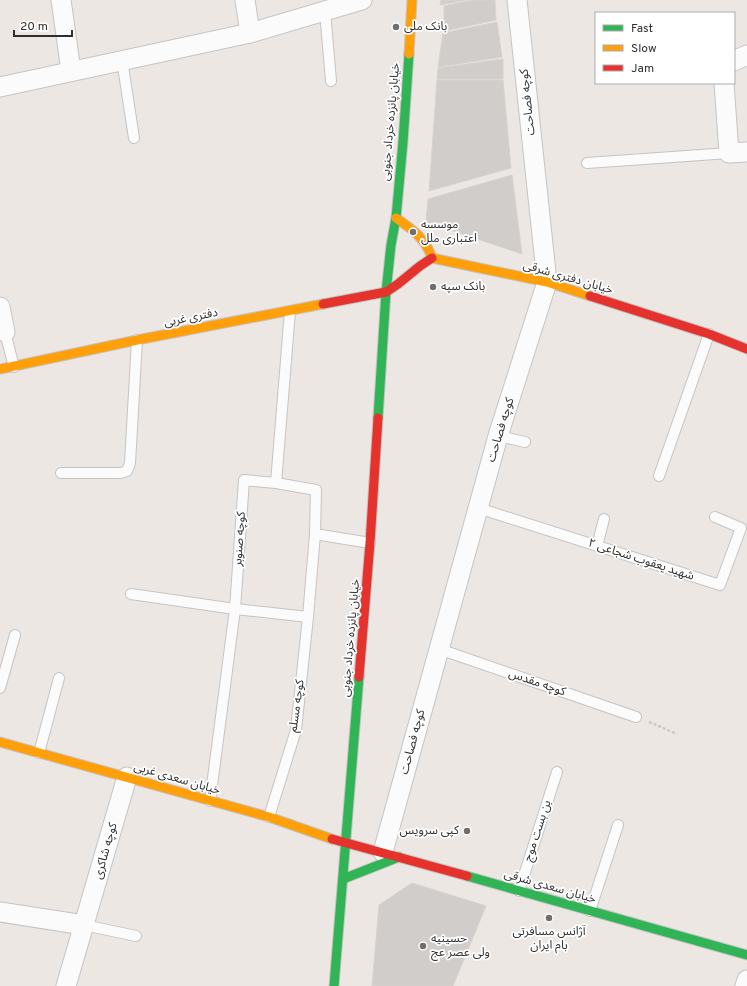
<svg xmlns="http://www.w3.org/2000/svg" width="747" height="986" font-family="Overpass,'Noto Sans Arabic',sans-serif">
<rect width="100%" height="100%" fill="#ece7e3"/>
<g fill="#d1cdca" stroke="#d7d3cf">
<path d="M441,0h25l-26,5z"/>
<path d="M472,0h23l1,20 -52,11v-25z"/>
<path d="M497,22l5,35 -64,10 5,-34z"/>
<path d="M503,59v20h-66l1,-11z"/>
<path d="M437,80h66l8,88 -82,23z"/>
<path d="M512,175l10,79 -96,-32 2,-23z"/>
<path d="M412,883l74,23 -33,80h-81l7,-81z"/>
</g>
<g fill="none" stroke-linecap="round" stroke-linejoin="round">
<defs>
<g id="lane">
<path d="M325,11l6,70"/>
<path d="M122,60l12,78"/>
<path d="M587,163l142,-10"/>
<path d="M5,332l9,35"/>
<path d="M498,436l27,6"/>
<path d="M61,473h60l6,-2 3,-8 7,-123"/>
<path d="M659,476l50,-142"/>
<path d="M478,508l242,77 21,-57 -26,-11"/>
<path d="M315,534l55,9"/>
<path d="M597,546l7,-27"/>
<path d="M131,594l104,15 73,8 7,-83 1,-44 -40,-7"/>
<path d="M439,649l197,68"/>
<path d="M0,688l15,-53"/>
<path d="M39,753l20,-75"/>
<path d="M210,801l25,-192 9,-129 32,3 14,-172"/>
<path d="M269,817l27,-87 12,-113"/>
<path d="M519,891l38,-119"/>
<path d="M590,911l28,-86"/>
<path d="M84,925l52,11"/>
</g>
<g id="street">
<path d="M61,0l10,71"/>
<path d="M245,0l5,33"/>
<path d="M734,61l13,-6"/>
<path d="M724,83l5,70 18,-1"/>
<path d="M0,87l250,-54 112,-33"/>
<path d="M0,307l5,25"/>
<path d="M383,852l115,-416 49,-154 -30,-282"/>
<path d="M0,912l84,13"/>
<path d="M66,986l61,-209"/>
<path d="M745,986l2,-6"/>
</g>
<g id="fast">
<path d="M378,418l8,-126 5,-47 5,-27 7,-76 6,-88"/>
<path d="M467,876l280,79"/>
<path d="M343,879l56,-22"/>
<path d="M334,986l25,-309"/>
</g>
<g id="slow">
<path d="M409,54l3,-54"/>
<path d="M396,218c16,11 30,21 36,40l115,24 43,14"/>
<path d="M0,369l137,-29 186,-36"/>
<path d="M0,742l269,75 63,22"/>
</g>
<g id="jam">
<path d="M590,296l119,38 38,15"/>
<path d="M323,304l63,-12 12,-8 22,-18 12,-8"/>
<path d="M359,677l11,-134 8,-125"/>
<path d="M332,839l135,37"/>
</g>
</defs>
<use href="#lane" stroke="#c5c4c4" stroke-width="12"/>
<use href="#street" stroke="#c5c4c4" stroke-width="21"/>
<use href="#fast" stroke="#c5c4c4" stroke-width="11"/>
<use href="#slow" stroke="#c5c4c4" stroke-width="11"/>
<use href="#jam" stroke="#c5c4c4" stroke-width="11"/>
<path stroke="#c9c9c8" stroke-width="2.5" stroke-dasharray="3 2" stroke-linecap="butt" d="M649,722l28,12"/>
<use href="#lane" stroke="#fcfbfb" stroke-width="10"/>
<use href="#street" stroke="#fcfbfb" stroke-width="19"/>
<use href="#fast" stroke="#30b455" stroke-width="9"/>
<use href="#slow" stroke="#ff9f0a" stroke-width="9"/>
<use href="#jam" stroke="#e5322d" stroke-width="9"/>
</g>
<g fill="#706f6d" stroke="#fff" stroke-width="1.5">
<circle cx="396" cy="27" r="4"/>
<circle cx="413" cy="232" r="4"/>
<circle cx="433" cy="287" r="4"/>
<circle cx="467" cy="831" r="4"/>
<circle cx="549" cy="918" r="4"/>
<circle cx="423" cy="946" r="4"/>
</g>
<g text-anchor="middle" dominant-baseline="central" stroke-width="3.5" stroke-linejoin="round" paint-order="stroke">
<g font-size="12" fill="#2e2e2e" stroke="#fff" text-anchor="start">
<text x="404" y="27">بانک ملی</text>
<text x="421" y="225">موسسه<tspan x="421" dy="14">اعتباری ملل</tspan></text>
<text x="441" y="287">بانک سپه</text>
<text x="459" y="831" text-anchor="end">کپی سرویس</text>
<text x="549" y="932" text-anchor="middle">آژانس مسافرتی<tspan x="549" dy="14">بام ایران</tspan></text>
<text x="431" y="939">حسینیه<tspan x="431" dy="14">ولی عصر عج</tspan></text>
</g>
<g font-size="12" fill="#2e2e2e" stroke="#fff">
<text transform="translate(528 102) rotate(-96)">کوچه فصاحت</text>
<text transform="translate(391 122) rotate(-85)">خیابان پانزده خرداد جنوبی</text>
<text transform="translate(568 278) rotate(16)">خیابان دفتری شرقی</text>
<text transform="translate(191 318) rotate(-11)">دفتری غربی</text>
<text transform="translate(501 430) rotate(-73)">کوچه فصاحت</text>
<text transform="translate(240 539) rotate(-86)">کوچه صنوبر</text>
<text transform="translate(641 560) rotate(18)">شهید یعقوب شجاعی ۲</text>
<text transform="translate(351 638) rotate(-85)">خیابان پانزده خرداد جنوبی</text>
<text transform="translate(537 683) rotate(19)">کوچه مقدس</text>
<text transform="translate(297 706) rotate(-82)">کوچه مسلم</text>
<text transform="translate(413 742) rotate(-75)">کوچه فصاحت</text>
<text transform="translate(177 779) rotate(16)">خیابان سعدی غربی</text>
<text transform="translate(538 831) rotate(-72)">بن بست موج</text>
<text transform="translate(106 851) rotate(-74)">کوچه شاکری</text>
<text transform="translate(550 887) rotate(16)">خیابان سعدی شرقی</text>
</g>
</g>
<rect x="595" y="12" width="140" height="72" fill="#ffffff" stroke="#ababab"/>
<rect x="603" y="25" width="20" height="6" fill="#30b455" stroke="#ababab"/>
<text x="631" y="32" font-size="12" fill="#2e2e2e">Fast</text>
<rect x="603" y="45" width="20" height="6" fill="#ff9f0a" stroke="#ababab"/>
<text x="631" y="52" font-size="12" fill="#2e2e2e">Slow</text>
<rect x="603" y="65" width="20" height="6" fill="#e5322d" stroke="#ababab"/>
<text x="631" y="72" font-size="12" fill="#2e2e2e">Jam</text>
<path d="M14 30v6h58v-6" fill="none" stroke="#2e2e2e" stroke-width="2"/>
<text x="20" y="30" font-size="12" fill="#2e2e2e" stroke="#ffffff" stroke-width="3" paint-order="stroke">20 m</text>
</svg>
